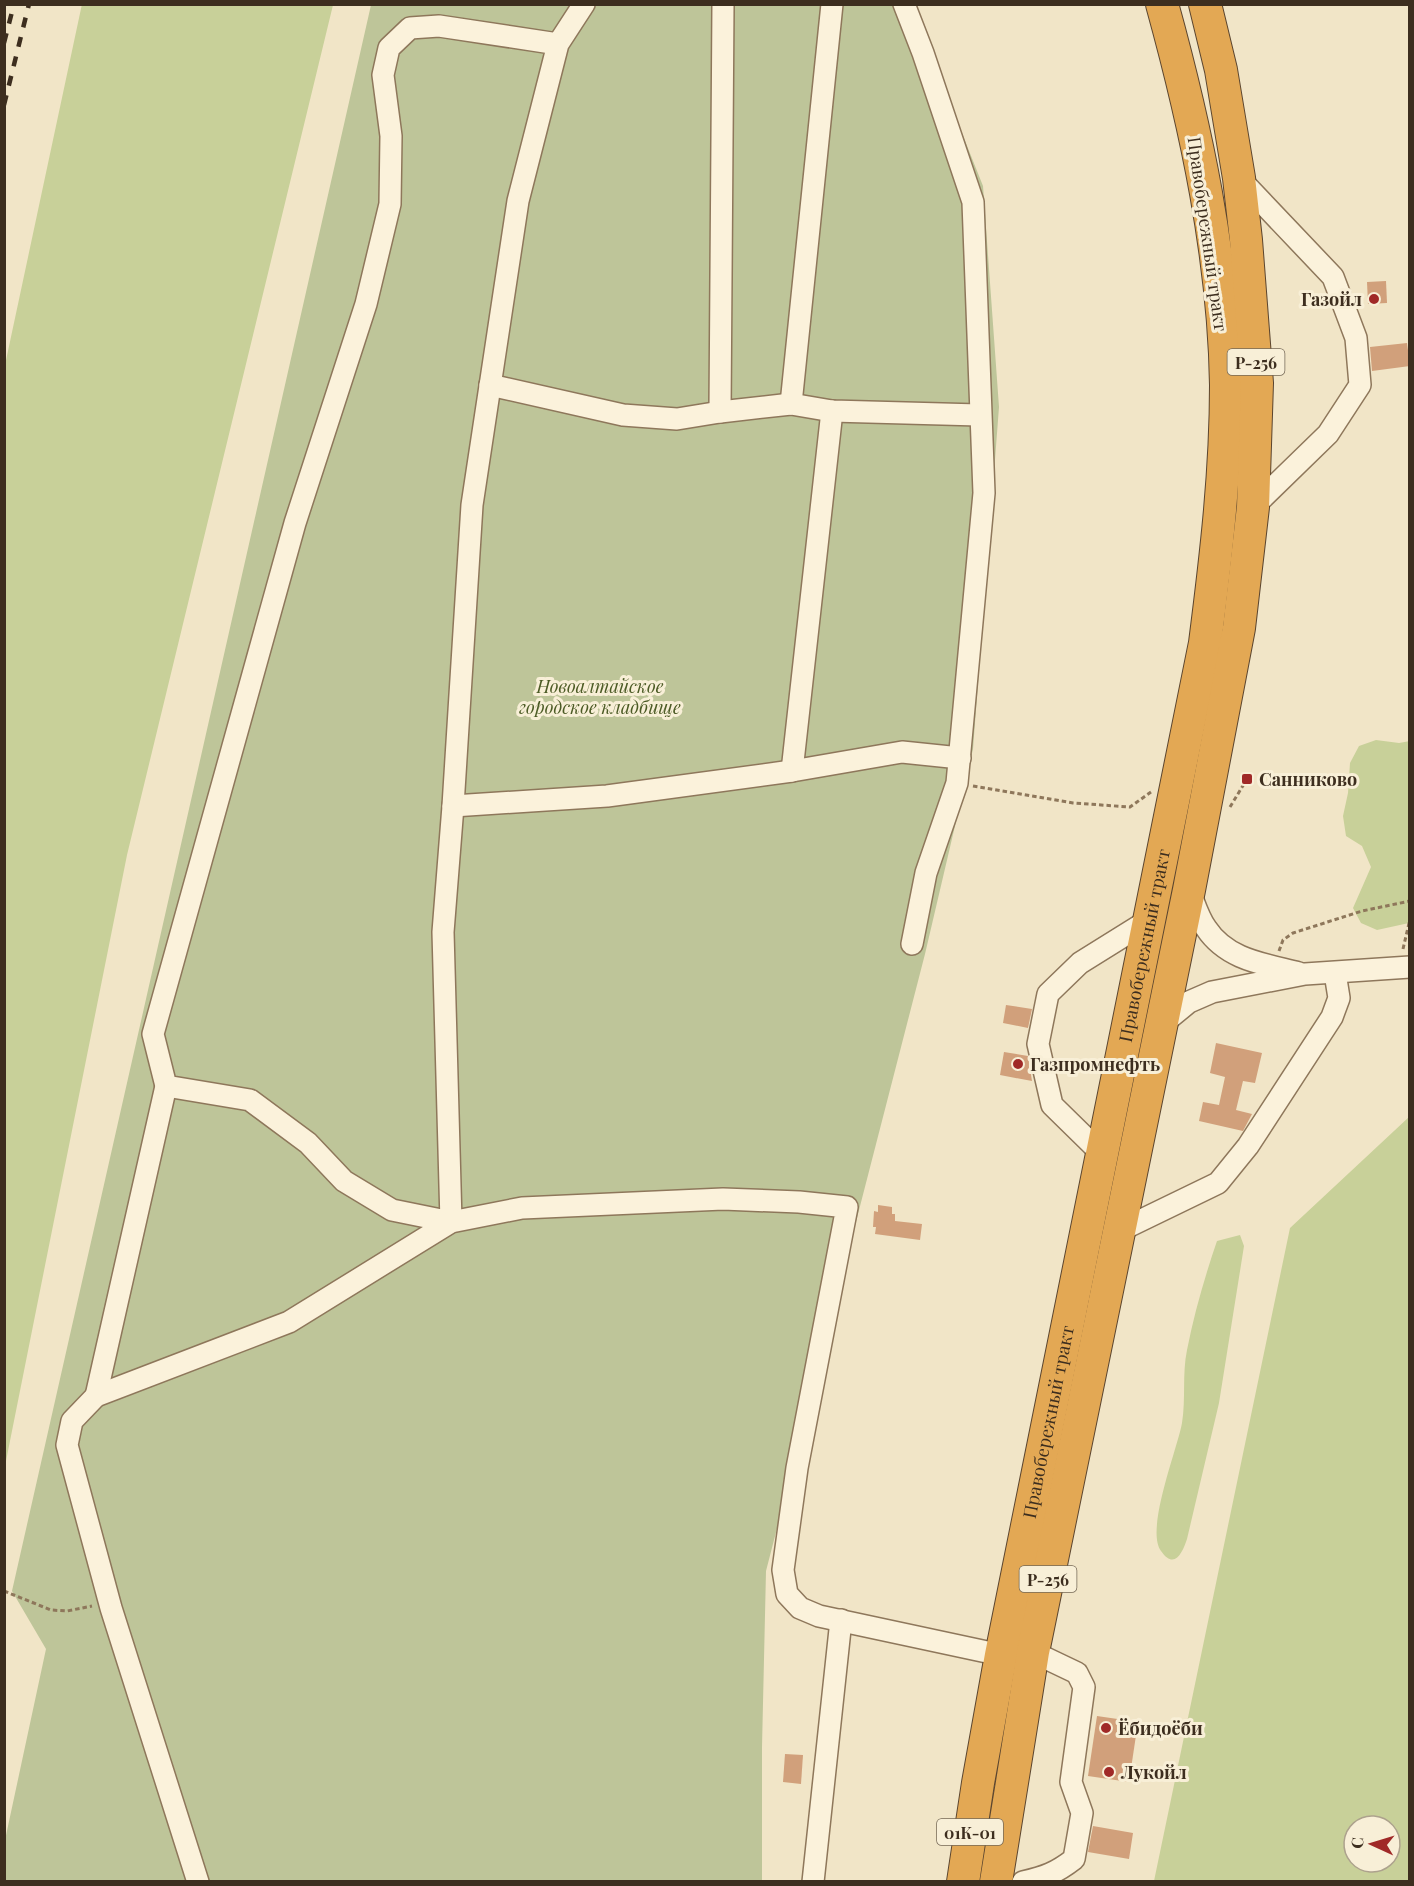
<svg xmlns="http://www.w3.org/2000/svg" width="1414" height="1886" font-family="'Playfair Display',serif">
<rect width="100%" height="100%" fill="#f1e5c7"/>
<g fill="#c8d099" fill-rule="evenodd">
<path d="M82,4l251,1 -206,850 -122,611v-1101z"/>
<path d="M1376,740l23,3 11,-2 -1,182 -32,7 -16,-7 -8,-15 18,-41 -9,-21 -16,-10 -3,-20 5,-23 2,-30 9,-17z"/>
<path d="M1409,1117v764h-255l136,-653zM1354,1826h36v36h-36z"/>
<path d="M1240,1235l4,11 -25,157 -32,136c-4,12 -12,32 -26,12 -16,-21 16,-101 21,-128 4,-24 0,-49 5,-73 7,-36 18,-74 30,-109z"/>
</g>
<path fill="#bec599" d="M371,5h540l72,181 16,221 -26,342 -48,205 -159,617 -4,176v134l-757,1v-42l41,-191 -34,-58z"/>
<g fill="#d1a07b">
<path d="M1386,281l1,22 -19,1 -1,-22z"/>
<path d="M1407,343l3,23 -38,5 -2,-24z"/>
<path d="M1006,1005l26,4 -4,19 -25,-5z"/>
<path d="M1216,1043l46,10 -7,30 -12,-2 -7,29 16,4 -9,17 -44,-10 4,-19 16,3 6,-28 -15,-4z"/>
<path d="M1004,1052l24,4 4,25 -32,-6z"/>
<path d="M878,1205l14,2v7h3v7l27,3 -2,16 -45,-6 1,-7h-3l1,-16 4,1z"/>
<path d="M1097,1716l41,6 -9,60 -41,-6z"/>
<path d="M785,1754l18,1 -2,29 -18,-2z"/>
<path d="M1093,1826l40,7 -4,26 -41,-7z"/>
</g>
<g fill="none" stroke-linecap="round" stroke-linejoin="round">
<defs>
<g id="minor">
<path d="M904,4l19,49 50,149 11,291 -27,290 -31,90 -14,71"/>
<path d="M558,44l-119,-18 -29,2 -21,20 -6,27 8,61 -1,68 -24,100 -71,219 -142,511 13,52 84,14 58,43 36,38 48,29 59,12 -8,-290 10,-126 19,-301 46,-304 40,-157 26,-40"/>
<path d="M1239,178l94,99 23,61 4,47 -32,49 -75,73"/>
<path d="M490,385l133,30 54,4 43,-7 71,-8 41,7 147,4"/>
<path d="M791,404l41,-400"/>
<path d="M720,412l3,-408"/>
<path d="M792,771l40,-360"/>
<path d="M453,806l154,-10 185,-25 110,-19 58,6"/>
<path d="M1189,890c5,12 9,27 17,38 21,32 58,36 93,45"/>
<path d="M1161,1025l28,-23 23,-10 93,-18 105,-7"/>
<path d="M1102,1154l-50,-49 -14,-61 10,-50 32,-31 69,-43"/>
<path d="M1119,1231l99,-48 30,-37 84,-129 7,-19 -4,-25"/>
<path d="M96,1396l70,-310"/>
<path d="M198,1882l-87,-274 -44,-163 5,-24 24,-25 193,-74 162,-100 71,-14 201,-9 76,3 48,5 -50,261 -14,102 4,24 13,14 19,8 182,39"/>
<path d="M813,1882l28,-262"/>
<path d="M1023,1882c22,-5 33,-9 51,-23l8,-46 -11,-31 13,-95 -7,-14 -44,-21"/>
</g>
<g id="highway">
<path id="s1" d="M963,1882l15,-99 23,-128 204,-1012c11,-86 21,-171 21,-258 -2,-127 -30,-258 -64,-381"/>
<path d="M996,1882l37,-230 156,-762 50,-262 14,-121 4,-124 -11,-143 -7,-62 -18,-108 -16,-66"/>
</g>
</defs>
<use href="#minor" stroke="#8e775b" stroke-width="24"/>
<use href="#highway" stroke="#5b452f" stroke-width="34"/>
<g stroke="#8e775b" stroke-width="3" stroke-dasharray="4.5 3" stroke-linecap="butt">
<path d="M973,786l100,17 57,4 21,-15"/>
<path d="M1230,807l17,-28"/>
<path d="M1403,949l7,-30"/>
<path d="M1279,951l4,-11 10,-7 69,-22 48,-10"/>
<path d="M4,1591l47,19 16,1 25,-5"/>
</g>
<use href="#minor" stroke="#fbf2db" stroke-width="21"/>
<use href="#highway" stroke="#e3a854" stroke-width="32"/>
<g stroke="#3d2e1f" stroke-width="4.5" stroke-dasharray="10 10" stroke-linecap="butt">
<path d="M4,43l10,-39"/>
<path d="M4,105l25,-101"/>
</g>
</g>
<g fill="#a02927" stroke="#f8efd7" stroke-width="2">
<circle cx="1374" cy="299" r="6"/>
<rect x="1241" y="773" width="12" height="12" rx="3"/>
<circle cx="1018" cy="1064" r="6"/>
<circle cx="1106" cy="1728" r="6"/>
<circle cx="1109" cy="1772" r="6"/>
</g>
<g text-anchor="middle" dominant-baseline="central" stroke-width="6" stroke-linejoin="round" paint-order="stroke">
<g fill="#f8efd7" stroke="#756856" stroke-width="1.5">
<rect x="1227.5" y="349" width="57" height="26" rx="4.5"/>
<rect x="1019.5" y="1566" width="57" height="26" rx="4.5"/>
<rect x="937" y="1819" width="66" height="26" rx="4.5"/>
</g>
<g font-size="16" font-weight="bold" fill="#3d2e1f">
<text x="1256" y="362">Р-256</text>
<text x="1048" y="1579">Р-256</text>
<text x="970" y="1832">01К-01</text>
</g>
<g font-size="18" fill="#3d2e1f" stroke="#f8efd7">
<text transform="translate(1208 234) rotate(82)">Правобережный тракт</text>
<text stroke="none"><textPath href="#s1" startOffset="954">Правобережный тракт</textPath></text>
<text stroke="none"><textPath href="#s1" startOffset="468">Правобережный тракт</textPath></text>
</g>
<g font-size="18" font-weight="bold" fill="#3d2e1f" stroke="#f8efd7" text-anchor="start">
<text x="1362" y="299" text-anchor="end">Газойл</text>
<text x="1259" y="779">Санниково</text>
<text x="1030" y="1064">Газпромнефть</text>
<text x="1118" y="1728">Ёбидоёби</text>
<text x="1121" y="1772">Лукойл</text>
</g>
<g font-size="18" font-style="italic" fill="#4c5b25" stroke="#f8efd7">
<text x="600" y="686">Новоалтайское<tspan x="600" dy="21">городское кладбище</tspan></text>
</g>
</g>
<rect width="1414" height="1886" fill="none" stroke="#3d2e1f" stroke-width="12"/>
<g transform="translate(1372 1844) rotate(274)"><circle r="28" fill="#f8efd7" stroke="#ada28d" stroke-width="1.5"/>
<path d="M0-4.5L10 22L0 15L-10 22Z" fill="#a02927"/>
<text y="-9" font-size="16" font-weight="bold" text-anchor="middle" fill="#3d2e1f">С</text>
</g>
</svg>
